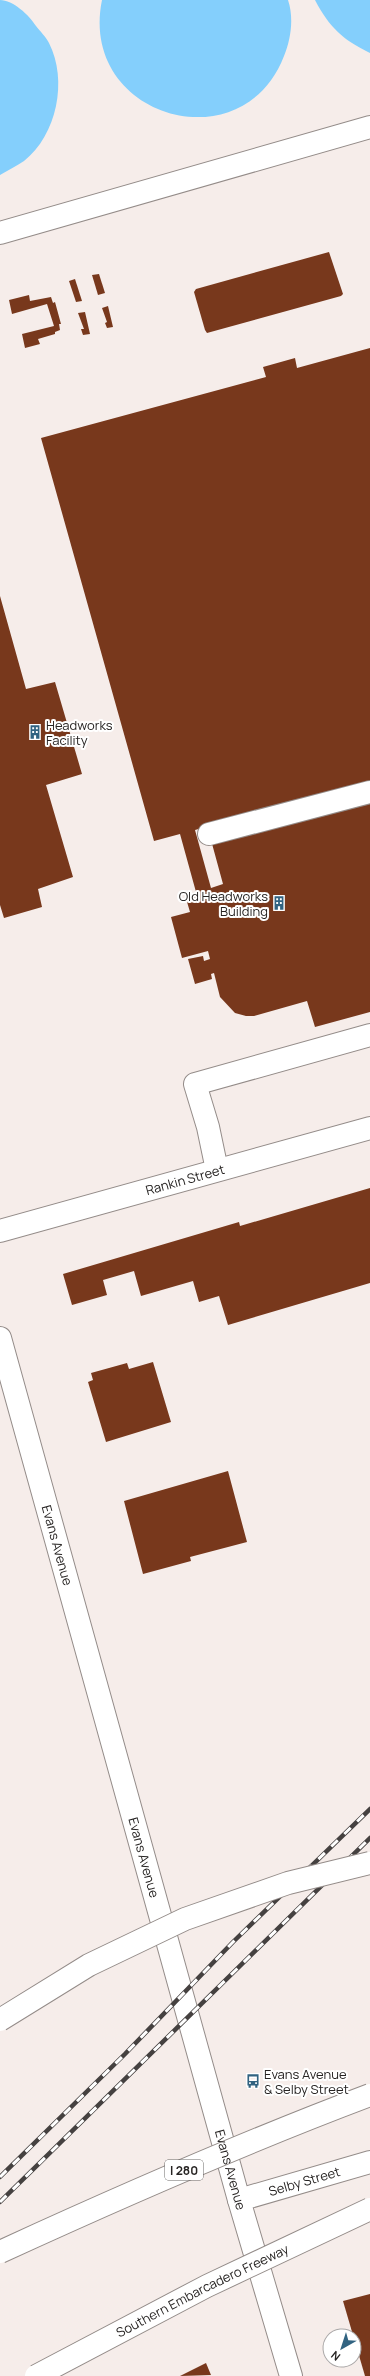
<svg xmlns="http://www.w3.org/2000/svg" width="370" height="2376" font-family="Manrope,sans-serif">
<rect width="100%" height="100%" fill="#f6edea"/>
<g fill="#84cffc">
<path d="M0,0c13,0 29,15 36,26 4,5 10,11 13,17 19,37 8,92 -25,118 -7,5 -16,9 -24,14z"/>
<path d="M102,0h186c6,18 3,39 -4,56 -42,109 -206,61 -182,-56z"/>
<path d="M315,0h55v53c-27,-13 -41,-26 -55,-53z"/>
</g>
<g fill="#78381c">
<path d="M329,252l14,42 -2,2 -134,37 -2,-3 -11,-38 2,-3z"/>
<path d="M99,274l6,19 -7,2 -6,-20z"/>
<path d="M75,279l7,22 -6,1 -7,-21z"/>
<path d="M29,295l1,6 21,-4 2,6 2,-1 6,22h-2l1,6 -5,2v2l-17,5 2,5 -15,4 -3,-14 32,-8 -7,-22 -35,10 -3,-14z"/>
<path d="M108,306l5,21 -6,1 -2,-5 2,-1 -5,-14z"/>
<path d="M85,312l5,22 -7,1 -2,-6h3l-6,-16z"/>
<path d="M370,348v434l-175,48 16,58 12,-4 -12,-44 159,-43v215l-55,15 -8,-26 -53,15h-8l-11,-3 -15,-16 -6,-24 -3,1 1,5 -17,5 -7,-25 15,-3 1,5 6,-2 -2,-8 -26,7 -11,-41 19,-5 -5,-17 11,-3 -16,-58 -26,7 -113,-403 225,-61 -3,-10 32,-9 2,10z"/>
<path d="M0,596l26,93 29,-7 27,92 -36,11 27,92 -35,12 4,18 -38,11 -4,-13z"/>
<path d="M370,1188v95l-142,42 -9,-29 -20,6 -6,-21 -52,15 -7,-25 -31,9 4,15 -35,10 -9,-31 176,-52 1,4z"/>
<path d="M153,1362l18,60 -65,20 -18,-60 5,-2 -2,-7 36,-10 2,6z"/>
<path d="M228,1471l19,71 -57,15 1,4 -48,13 -19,-73z"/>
<path d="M370,2294v82h-5l-22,-75z"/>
<path d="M206,2363l5,12 -31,1z"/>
</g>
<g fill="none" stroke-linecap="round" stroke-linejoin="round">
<defs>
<g id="minor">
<path d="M0,233l370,-106"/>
<path d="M209,834l161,-42"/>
<path d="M217,1170l-9,-43 -13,-43 175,-49"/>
<path id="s1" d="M0,1231l370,-103"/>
<path id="s2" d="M239,2200l131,-38"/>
</g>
<g id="major">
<path id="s3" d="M0,1338l239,862 52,176"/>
</g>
</defs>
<use href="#minor" stroke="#948c89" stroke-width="24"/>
<use href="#major" stroke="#948c89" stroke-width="24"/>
<use href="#minor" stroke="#fff" stroke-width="22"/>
<use href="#major" stroke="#fff" stroke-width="22"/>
<defs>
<g id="rail">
<path d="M0,2177l125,-123 108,-112 137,-133"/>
<path d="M0,2202l370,-364"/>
</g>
</defs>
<use href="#rail" stroke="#454140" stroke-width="4.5"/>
<use href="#rail" stroke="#fff" stroke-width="3" stroke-dasharray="9" stroke-linecap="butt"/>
<defs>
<g id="highway-bridge">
<path d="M0,2020l89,-55 96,-46 103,-36 82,-20"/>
<path d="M0,2252c122,-56 245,-110 370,-157"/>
<path id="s4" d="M36,2376l171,-90 163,-77"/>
</g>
</defs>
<use href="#highway-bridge" stroke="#948c89" stroke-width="24" stroke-linecap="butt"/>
<use href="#highway-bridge" stroke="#fff" stroke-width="22"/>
</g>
<defs>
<symbol id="building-bare" viewBox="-9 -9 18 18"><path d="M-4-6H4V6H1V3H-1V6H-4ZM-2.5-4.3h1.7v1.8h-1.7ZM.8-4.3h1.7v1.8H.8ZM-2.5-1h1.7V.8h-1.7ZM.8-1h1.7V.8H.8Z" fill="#316381" stroke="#fff" stroke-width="2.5" paint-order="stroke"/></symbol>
<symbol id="bus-bare" viewBox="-9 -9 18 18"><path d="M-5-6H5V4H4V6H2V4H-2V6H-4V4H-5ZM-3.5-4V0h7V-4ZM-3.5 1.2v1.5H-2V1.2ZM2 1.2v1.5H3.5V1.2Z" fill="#316381" stroke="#fff" stroke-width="2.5" paint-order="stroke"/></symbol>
</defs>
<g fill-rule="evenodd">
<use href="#building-bare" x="25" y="722" width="20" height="20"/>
<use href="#building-bare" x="269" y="893" width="20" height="20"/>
<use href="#bus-bare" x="243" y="2071" width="20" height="20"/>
</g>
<g text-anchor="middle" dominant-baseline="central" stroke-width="4" stroke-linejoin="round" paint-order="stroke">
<rect fill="#fff" stroke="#686665" stroke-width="1" x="165" y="2160" width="38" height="20" rx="3"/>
<g font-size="12" font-weight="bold" fill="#272423">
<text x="184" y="2170">I 280</text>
</g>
<g font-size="13" fill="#272423" stroke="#fff" text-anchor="start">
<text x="46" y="725">Headworks<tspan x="46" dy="15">Facility</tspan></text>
<text x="268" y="896" text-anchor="end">Old Headworks<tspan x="268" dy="15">Building</tspan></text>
<text x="264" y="2074">Evans Avenue<tspan x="264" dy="15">&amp; Selby Street</tspan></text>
</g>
<g font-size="13" fill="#272423" stroke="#fff">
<text stroke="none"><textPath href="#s1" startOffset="192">Rankin Street</textPath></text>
<text stroke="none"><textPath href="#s3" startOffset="215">Evans Avenue</textPath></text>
<text stroke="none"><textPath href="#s3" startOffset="539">Evans Avenue</textPath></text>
<text stroke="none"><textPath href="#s3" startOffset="863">Evans Avenue</textPath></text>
<text stroke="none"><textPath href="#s2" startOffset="68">Selby Street</textPath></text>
<text stroke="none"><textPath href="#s4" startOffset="187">Southern Embarcadero Freeway</textPath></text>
</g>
</g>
<g transform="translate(342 2348) rotate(219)"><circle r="19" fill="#ffffff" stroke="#a9a7a7"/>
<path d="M0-3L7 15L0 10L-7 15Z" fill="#316381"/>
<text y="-6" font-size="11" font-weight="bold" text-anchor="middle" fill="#272423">N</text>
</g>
</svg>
